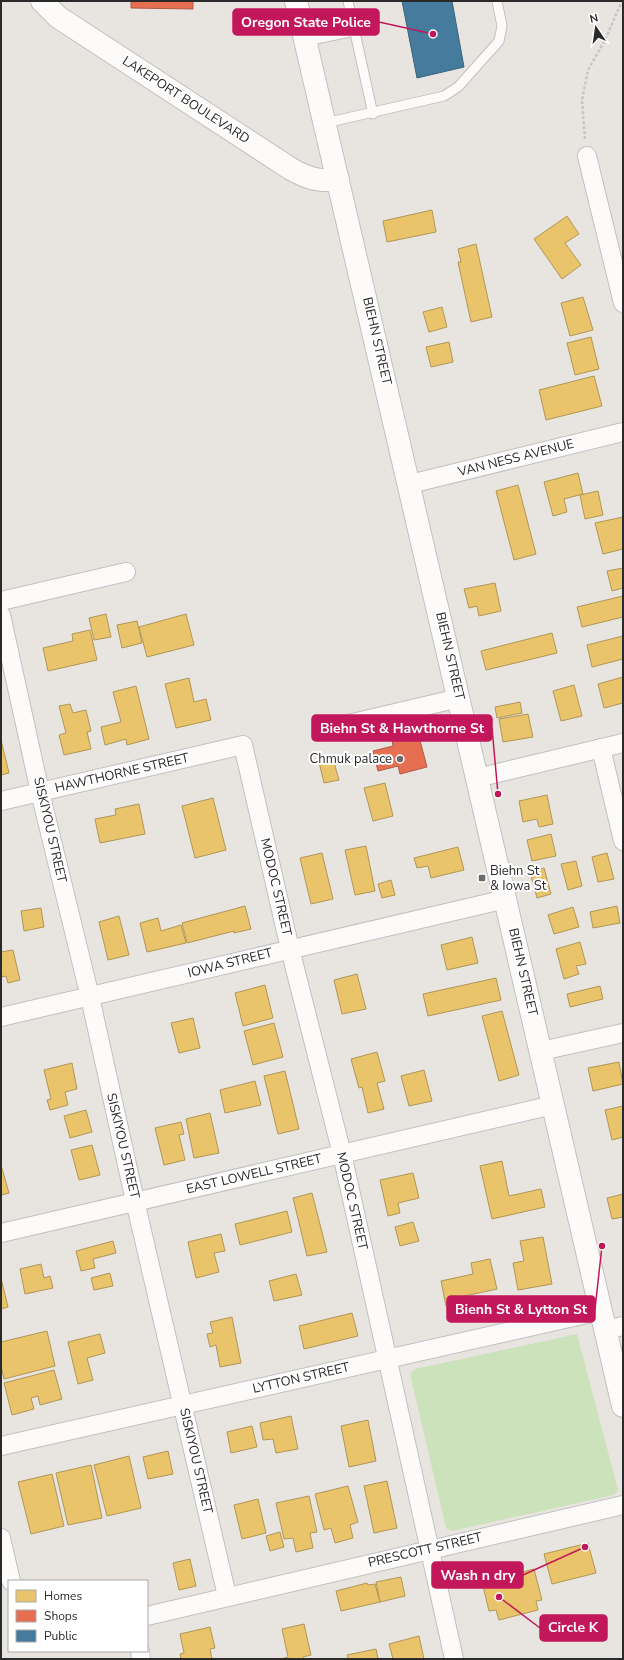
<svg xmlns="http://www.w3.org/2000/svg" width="624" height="1660" font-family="'Nunito Sans',sans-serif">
<rect width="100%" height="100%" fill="#e8e5e0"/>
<path fill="#cbe2bb" d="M577,1334l41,156 -4,5 -162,36 -6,-3 -36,-154 5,-5z"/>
<g fill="#e9c46a" stroke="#b09657">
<path d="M432,210l4,22 -49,10 -4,-21z"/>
<path d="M567,216l12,18 -14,9 16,22 -19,14 -28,-40z"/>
<path d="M476,244l16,73 -21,5 -13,-60h3l-3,-13z"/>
<path d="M583,297l10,33 -23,6 -9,-33z"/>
<path d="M442,307l5,20 -18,5 -6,-20z"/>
<path d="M591,337l8,32 -24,6 -8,-32z"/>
<path d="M449,342l4,20 -22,5 -5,-20z"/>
<path d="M594,376l8,30 -56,14 -7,-30z"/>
<path d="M578,473l5,21 -19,5 3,13 -14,4 -9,-34z"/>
<path d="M518,485l18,69 -22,6 -18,-69z"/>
<path d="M598,491l5,24 -18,4 -5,-24z"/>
<path d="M623,517v32l-20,5 -8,-31z"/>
<path d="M623,568v20l-11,3 -5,-20z"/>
<path d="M495,583l6,28 -22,5 -2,-10 -8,2 -5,-19z"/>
<path d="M623,596v21l-41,10 -5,-20z"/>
<path d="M106,614l5,23 -17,3 -5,-22z"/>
<path d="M186,614l8,31 -47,12 -8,-30z"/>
<path d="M137,621l5,22 -20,5 -5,-23z"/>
<path d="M90,630l7,30 -49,11 -5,-23 30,-7 -1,-7z"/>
<path d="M552,633l5,20 -71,17 -5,-19z"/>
<path d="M623,636v23l-31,8 -5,-22z"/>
<path d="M623,677v26l-19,5 -6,-24z"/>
<path d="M189,678l5,24 12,-3 5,21 -35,8 -11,-44z"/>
<path d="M574,685l8,31 -21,5 -8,-30z"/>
<path d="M136,686l13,53 -22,6 -1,-6 -21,6 -4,-18 20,-5 -8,-30z"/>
<path d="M520,702l2,11 -25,5 -2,-11z"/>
<path d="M70,704l3,9 13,-3 5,21 -4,1 4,17 -27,6 -5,-20 7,-2 -7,-27z"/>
<path d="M528,714l5,23 -30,5 -4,-23z"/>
<path d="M1,740l8,33 -8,2z"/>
<path d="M333,759l6,21 -15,3 -5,-21z"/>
<path d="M385,783l8,33 -20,5 -9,-33z"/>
<path d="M547,795l6,29 -14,3 -2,-8 -14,3 -4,-21z"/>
<path d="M213,798l13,52 -31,8 -13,-52z"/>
<path d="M139,804l6,30 -45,9 -5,-24 21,-4 -1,-6z"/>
<path d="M551,834l5,22 -24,5 -5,-21z"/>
<path d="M366,846l9,45 -20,4 -10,-45z"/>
<path d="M458,847l6,23 -33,8 -3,-12 -11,2 -3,-10z"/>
<path d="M322,853l11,46 -22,5 -11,-46z"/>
<path d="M607,853l7,26 -16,3 -6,-25z"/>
<path d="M576,861l6,25 -14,4 -7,-26z"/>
<path d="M544,868l7,26 -14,4 -7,-26z"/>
<path d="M391,880l4,15 -13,3 -4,-14z"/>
<path d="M245,906l6,23 -17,4v-2l-47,12 -5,-20z"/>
<path d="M617,906l3,17 -27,5 -3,-16z"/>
<path d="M573,907l6,20 -25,7 -6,-19z"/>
<path d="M41,908l3,19 -20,4 -3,-20z"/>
<path d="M119,916l10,39 -21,5 -9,-38z"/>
<path d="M158,918l3,13 20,-6 5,18 -39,9 -7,-29z"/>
<path d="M472,937l6,26 -31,7 -6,-25z"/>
<path d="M580,942l6,22 -10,2 3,8 -15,5 -8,-30z"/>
<path d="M13,950l7,30 -12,3 -2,-7 -5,1v-25z"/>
<path d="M357,974l9,35 -24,5 -8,-34z"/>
<path d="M496,978l5,22 -73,16 -5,-22z"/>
<path d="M265,985l8,33 -30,8 -8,-33z"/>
<path d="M600,986l3,13 -33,8 -3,-13z"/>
<path d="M502,1011l17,64 -20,6 -17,-65z"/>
<path d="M193,1018l7,30 -21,5 -8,-30z"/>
<path d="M274,1023l9,34 -30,8 -9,-34z"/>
<path d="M377,1052l8,29 -8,2 7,26 -16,4 -6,-26 -3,1 -8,-29z"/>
<path d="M619,1062l4,22 -30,7 -5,-23z"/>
<path d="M72,1063l5,26 -12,3 3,13 -18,5 -3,-10 4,-1 -7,-29z"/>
<path d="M424,1070l8,31 -23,5 -8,-30z"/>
<path d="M285,1071l14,58 -21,5 -14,-58z"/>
<path d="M255,1081l6,24 -36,8 -5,-23z"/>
<path d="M623,1106v31l-11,3 -7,-30z"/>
<path d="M86,1110l6,22 -22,6 -6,-22z"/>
<path d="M210,1113l9,40 -25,5 -8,-39z"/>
<path d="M181,1122l3,12 -5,1 6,25 -21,5 -9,-37z"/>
<path d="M92,1145l8,30 -21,5 -8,-30z"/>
<path d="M502,1161l7,35 32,-7 4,18 -53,12 -12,-53z"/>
<path d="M1,1165l8,28 -8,2z"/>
<path d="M413,1173l6,25 -21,5 2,10 -12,3 -8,-36z"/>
<path d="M312,1193l15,59 -20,4 -14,-58z"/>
<path d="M623,1194v23l-11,2 -5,-21z"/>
<path d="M287,1211l5,21 -52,13 -5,-21z"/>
<path d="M413,1222l6,19 -19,5 -5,-19z"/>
<path d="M221,1234l4,17 -11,2 5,19 -23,6 -8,-36z"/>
<path d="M543,1237l9,47 -34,6 -5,-27 11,-2 -4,-20z"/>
<path d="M113,1241l3,12 -23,6 2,9 -14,3 -5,-20z"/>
<path d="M490,1259l7,30 -37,8 2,6 -16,3 -5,-25 32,-7 -2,-11z"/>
<path d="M41,1264l3,14 6,-2 3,12 -28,6 -5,-25z"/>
<path d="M110,1273l3,13 -19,4 -3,-12z"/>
<path d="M296,1274l6,21 -28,6 -5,-20z"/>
<path d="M1,1278l7,29 -7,2z"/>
<path d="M352,1313l6,23 -54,13 -5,-23z"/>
<path d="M232,1317l9,46 -21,4 -4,-22 -6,2 -3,-13 6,-1 -3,-11z"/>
<path d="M47,1331l8,35 -51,13 -3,-13v-24z"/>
<path d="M100,1334l5,19 -18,5 6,22 -15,4 -10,-42z"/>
<path d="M54,1370l8,29 -22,6 -2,-9 -7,2 3,11 -22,6 -8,-32z"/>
<path d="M291,1416l7,33 -22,4 -3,-14 -10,1 -3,-17z"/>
<path d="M368,1420l8,41 -27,6 -8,-41z"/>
<path d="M252,1426l5,21 -26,6 -4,-21z"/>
<path d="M168,1451l5,23 -25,5 -5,-22z"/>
<path d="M129,1456l12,52 -34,8 -13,-51z"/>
<path d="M91,1465l11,53 -34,7 -12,-52z"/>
<path d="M52,1474l12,52 -33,8 -13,-52z"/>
<path d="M387,1481l10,47 -23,5 -10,-47z"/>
<path d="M348,1486l10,36 -8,3 3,13 -18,5 -4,-15 -7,2 -9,-36z"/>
<path d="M309,1496l8,36 -7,1 3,15 -17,4 -3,-14 -9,1 -8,-36z"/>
<path d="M258,1499l8,34 -24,6 -8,-34z"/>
<path d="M280,1532l4,15 -14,4 -4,-15z"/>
<path d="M588,1543l8,30 -44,11 -8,-30z"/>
<path d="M190,1559l6,27 -17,4 -6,-27z"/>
<path d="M514,1568l1,6 19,-5 8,31 -6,1 2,9 -39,10 -3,-10 -7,1 -7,-29 16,-4 -2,-6z"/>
<path d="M401,1577l4,19 -25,6 -4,-20z"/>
<path d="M367,1583l1,2 7,-1 5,18 -39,9 -5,-20z"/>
<path d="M304,1624l7,31 -8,2v2h-22l7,-2 -6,-28z"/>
<path d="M210,1627l5,21 -5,1 2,10h-31l-1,-5 4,-1 -4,-19z"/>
<path d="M419,1636l5,23h-31l-4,-15z"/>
<path d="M376,1649l2,10h-30l-1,-4z"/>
</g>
<g fill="#e76f51" stroke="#ae5a45">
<path d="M131,1h62v8l-62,-1z"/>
<path d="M418,733l9,34 -27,7 -2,-8 -20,5 -5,-20 20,-5 -1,-7z"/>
</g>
<path fill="#457b9d" stroke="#3d637a" d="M402,1h50l12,66 -47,11z"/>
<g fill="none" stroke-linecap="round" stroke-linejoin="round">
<defs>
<g id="lane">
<path d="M348,1l25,113"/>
<path d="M306,41l49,-10"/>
<path d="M325,123l119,-27 14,-9 41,-46 3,-15 -5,-25"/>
</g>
<g id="street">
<path d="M587,156l36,147"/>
<path d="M410,484l213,-52"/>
<path d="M1,601l125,-29"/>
<path d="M1,615l39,177 50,205 45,204 92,395"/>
<path d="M327,729l132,-31"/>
<path d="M601,748l22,93"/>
<path d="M477,778l146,-35"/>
<path d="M1,801l242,-56 47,204 52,205 112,505"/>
<path d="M1,1017l505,-118"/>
<path d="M541,1051l82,-18"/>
<path d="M1,1233l552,-128"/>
<path d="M605,1330l18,-4"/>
<path d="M1,1446l599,-135"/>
<path d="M1,1538l10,43"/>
<path d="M147,1616l476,-111"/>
<path d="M140,1651l1,8"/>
</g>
<g id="secondary">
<path d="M42,1l16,16 233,152c18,10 26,12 47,11"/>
<path d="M296,1l327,1405"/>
</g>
</defs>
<use href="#lane" stroke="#c1c1c1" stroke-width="11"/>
<use href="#street" stroke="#c1c1c1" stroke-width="20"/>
<use href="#secondary" stroke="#c1c1c1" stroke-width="24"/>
<path stroke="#c6c6c5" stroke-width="2.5" stroke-dasharray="3 2" stroke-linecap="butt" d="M585,139l-3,-39 6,-30 16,-28 18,-41"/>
<use href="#lane" stroke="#fcfbfa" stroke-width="9"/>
<use href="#street" stroke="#fcfbfa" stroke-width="18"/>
<use href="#secondary" stroke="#fcfbfa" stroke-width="22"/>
</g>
<g fill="#6c6b6a" stroke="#fff" stroke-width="1.5">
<circle cx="400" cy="759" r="4"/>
<rect x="478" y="874" width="8" height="8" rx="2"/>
</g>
<g text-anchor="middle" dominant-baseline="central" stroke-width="4" stroke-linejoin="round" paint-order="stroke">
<g font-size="13" fill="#2a2a2a" stroke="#fff">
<text transform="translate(186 100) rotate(33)">LAKEPORT BOULEVARD</text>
<text transform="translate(377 341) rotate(77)">BIEHN STREET</text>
<text transform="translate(516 458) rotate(-14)">VAN NESS AVENUE</text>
<text transform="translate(450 656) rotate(77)">BIEHN STREET</text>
<text transform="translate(122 773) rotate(-13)">HAWTHORNE STREET</text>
<text transform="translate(50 830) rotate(77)">SISKIYOU STREET</text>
<text transform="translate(276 887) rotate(77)">MODOC STREET</text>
<text transform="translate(230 963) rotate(-14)">IOWA STREET</text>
<text transform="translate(523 972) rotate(77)">BIEHN STREET</text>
<text transform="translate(123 1146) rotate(77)">SISKIYOU STREET</text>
<text transform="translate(254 1174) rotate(-13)">EAST LOWELL STREET</text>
<text transform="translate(352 1201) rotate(77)">MODOC STREET</text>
<text transform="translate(301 1378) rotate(-13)">LYTTON STREET</text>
<text transform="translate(196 1461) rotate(77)">SISKIYOU STREET</text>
<text transform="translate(425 1550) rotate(-13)">PRESCOTT STREET</text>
</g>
<g font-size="13" fill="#2a2a2a" stroke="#fff" text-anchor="end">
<text x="392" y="759">Chmuk palace</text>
<text x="490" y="871" text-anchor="start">Biehn St<tspan x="490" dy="15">&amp; Iowa St</tspan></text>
</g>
</g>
<path fill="none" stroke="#c2185b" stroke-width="1.5" d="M433 34L379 22M498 794L492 728M602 1246L595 1309M585 1547L523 1575M499 1597L540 1628"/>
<g fill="#c2185b" stroke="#fff" stroke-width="1.5">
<circle cx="433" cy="34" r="4"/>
<circle cx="498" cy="794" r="4"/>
<circle cx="602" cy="1246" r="4"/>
<circle cx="585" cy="1547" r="4"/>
<circle cx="499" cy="1597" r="4"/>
</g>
<g fill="#c2185b" stroke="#c2185b" stroke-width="1.5">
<rect x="233" y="9" width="146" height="26" rx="4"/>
<rect x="312" y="715" width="180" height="26" rx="4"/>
<rect x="447" y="1296" width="148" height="26" rx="4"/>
<rect x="432" y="1562" width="91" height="26" rx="4"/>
<rect x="540" y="1615" width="67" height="26" rx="4"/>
</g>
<g font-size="14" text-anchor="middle" font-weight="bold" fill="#fff">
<text x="306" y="27">Oregon State Police</text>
<text x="402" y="733">Biehn St &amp; Hawthorne St</text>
<text x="521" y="1314">Bienh St &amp; Lytton St</text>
<text x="478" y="1580">Wash n dry</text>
<text x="573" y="1632">Circle K</text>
</g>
<rect width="624" height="1660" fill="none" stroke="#2a2a2a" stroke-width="4"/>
<rect x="8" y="1580" width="140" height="72" fill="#ffffff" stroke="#aaaaaa"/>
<rect x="16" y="1590" width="20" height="12" fill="#e9c46a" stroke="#aaaaaa"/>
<text x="44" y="1600" font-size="12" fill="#2a2a2a">Homes</text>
<rect x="16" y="1610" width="20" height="12" fill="#e76f51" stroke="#aaaaaa"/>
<text x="44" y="1620" font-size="12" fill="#2a2a2a">Shops</text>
<rect x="16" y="1630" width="20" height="12" fill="#457b9d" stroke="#aaaaaa"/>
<text x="44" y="1640" font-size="12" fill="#2a2a2a">Public</text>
<g transform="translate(596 28) rotate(347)" stroke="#ffffff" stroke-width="3" paint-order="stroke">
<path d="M0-3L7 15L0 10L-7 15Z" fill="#2a2a2a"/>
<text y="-6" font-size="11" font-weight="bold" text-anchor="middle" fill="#2a2a2a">N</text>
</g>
</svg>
